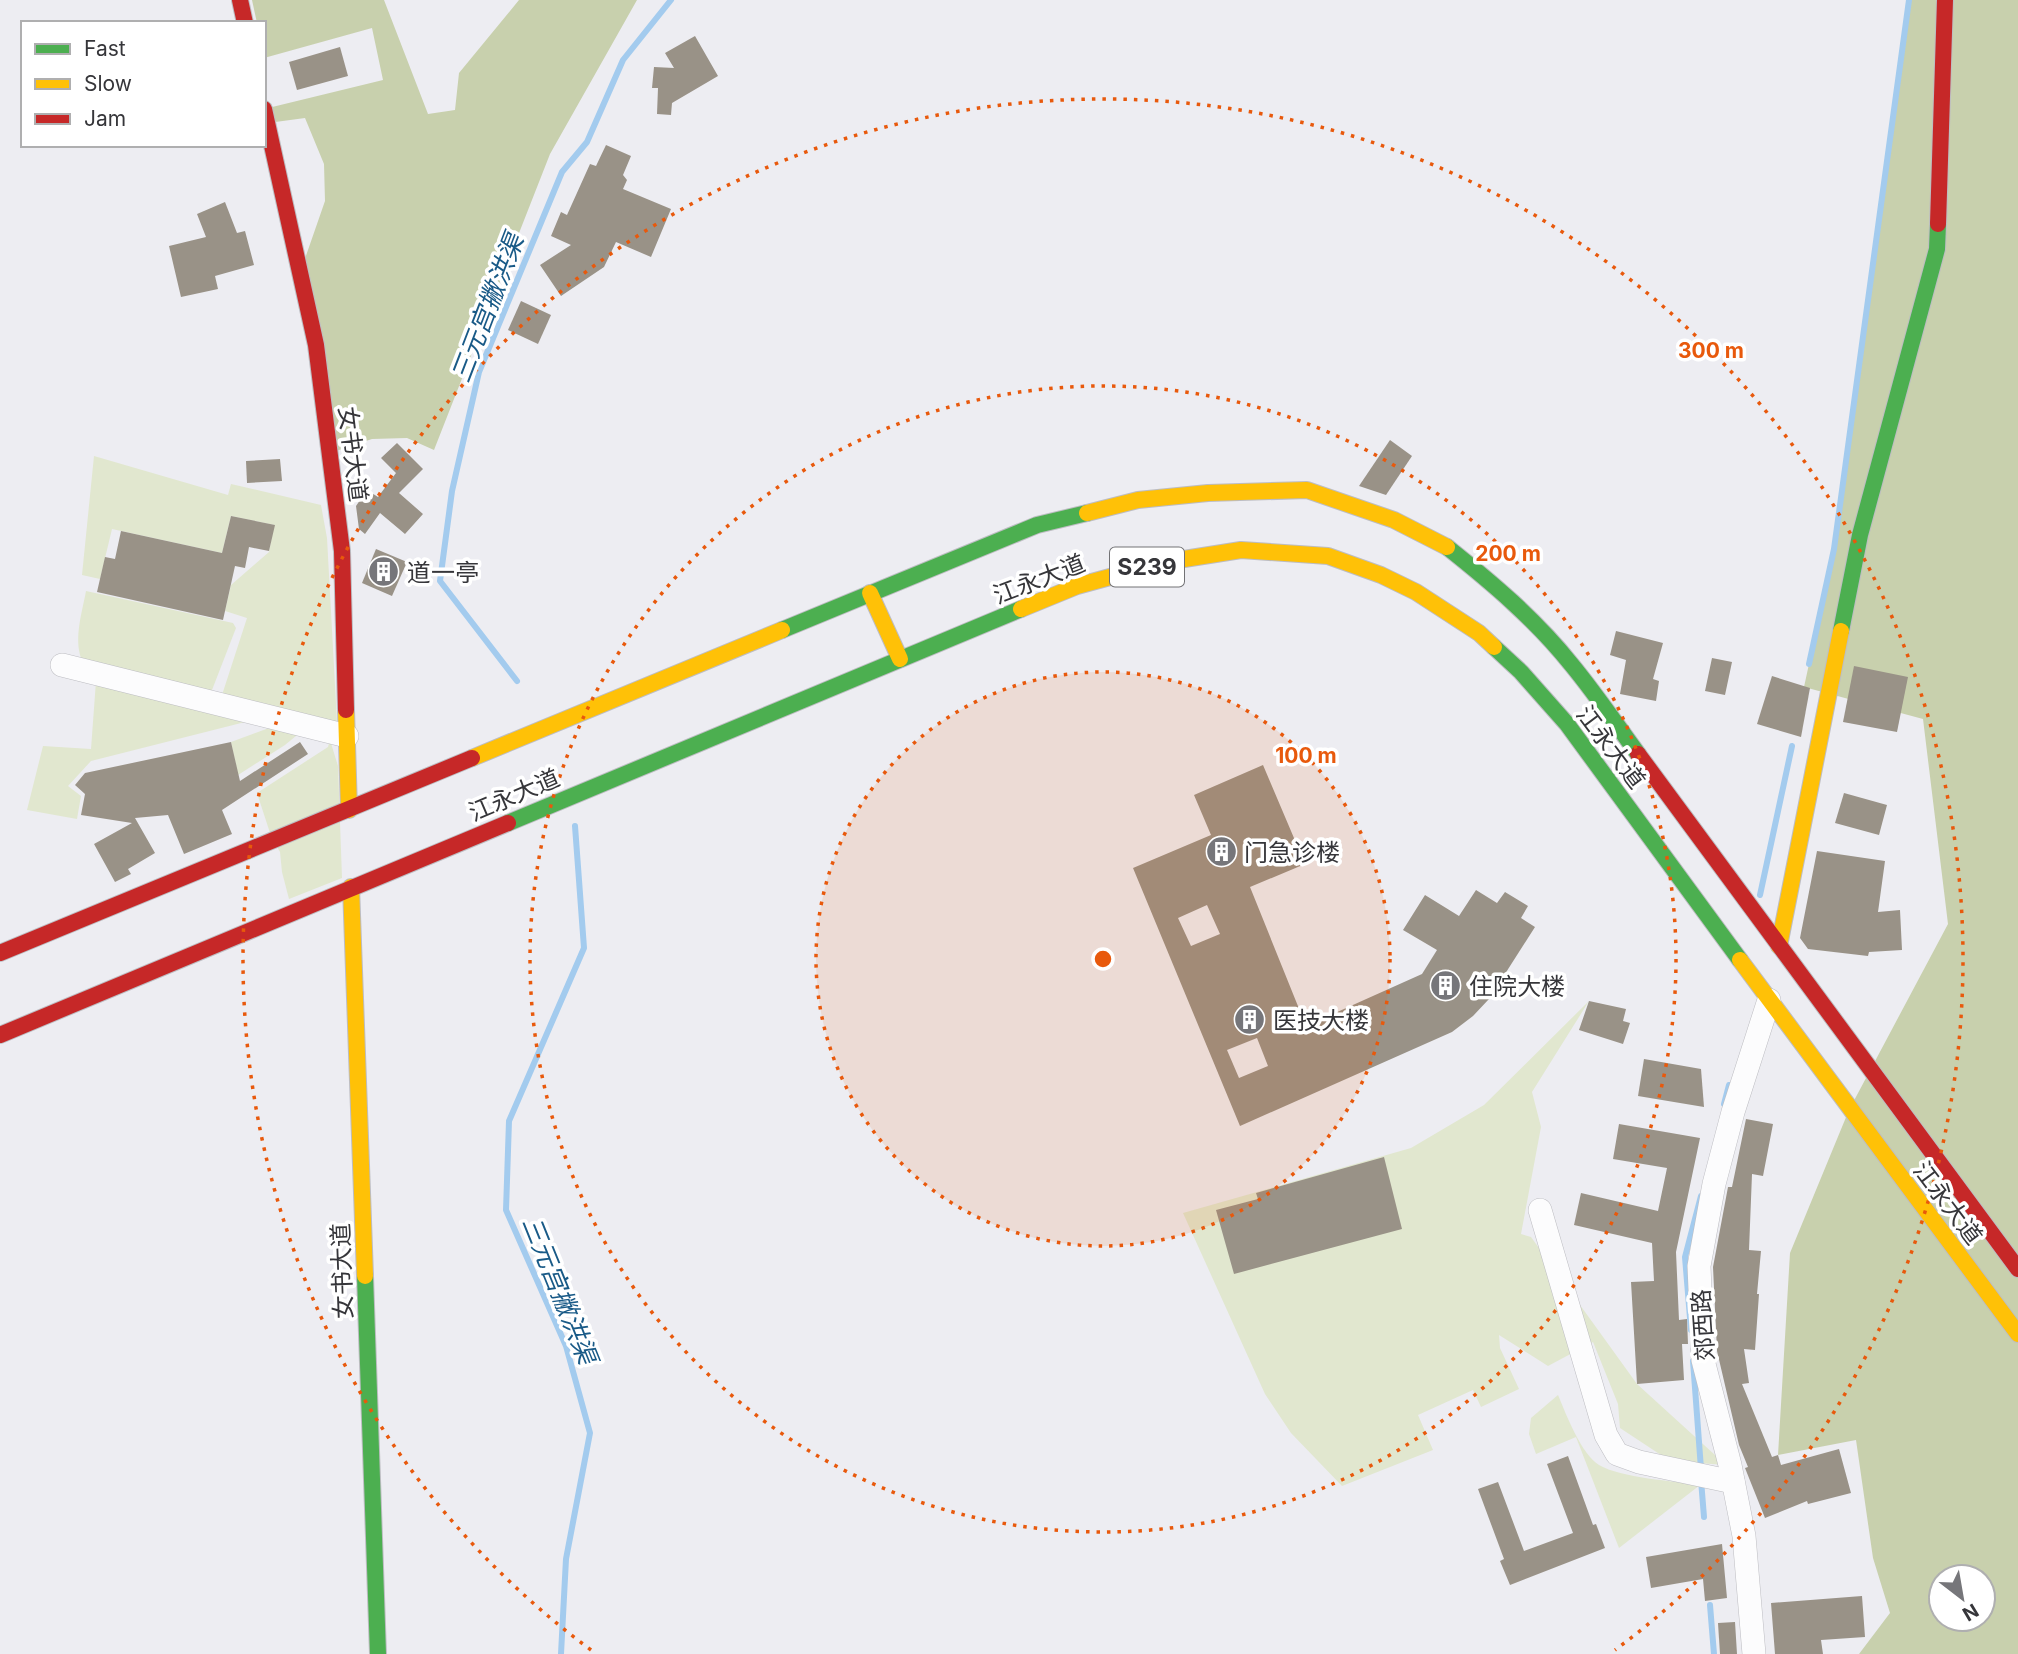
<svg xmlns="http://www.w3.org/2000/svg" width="2018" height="1654" font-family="Inter,'Noto Sans SC',sans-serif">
<rect width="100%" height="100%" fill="#ededf2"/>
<g fill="#e1e7cf">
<path d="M94,456l134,39 3,-11 90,21 6,33 10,184 -115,-27 25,-77 -22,-7 6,-26 38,-33 5,-27 -43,-9 -9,37 -110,-24 -12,50 -18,-4z"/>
<path d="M86,591l147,32 3,5 -24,62 -5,1 -126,-33c-7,-21 1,-45 5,-67z"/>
<path d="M96,681l161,38 -166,42 -23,25 13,10 -4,23 -50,-9 16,-64 48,3z"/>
<path d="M277,725l25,6 -17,14 -47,30 -7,-33z"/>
<path d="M330,740l8,26 4,112 -53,21 -7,-27 -2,-20 -9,-16 -14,-43 71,-46z"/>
<path d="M1589,1001l-57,91 9,35 -20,107 10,3 106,147 89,81 -56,-4 -50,-33 -2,-24 -25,-62 -45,24 -49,-31 1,13 19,41 -38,18 -8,-17 -55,25 15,35 -91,36 -51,-53 -26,-39 -82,-181 228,-65 73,-43z"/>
<path d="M1558,1395c8,19 23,59 41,70 22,13 75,16 101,20l-81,63 -43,-111 -40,17 -7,-20 2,-16z"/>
</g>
<g fill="#c8d0ad" fill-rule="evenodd">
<path d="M252,0h132l44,114 27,-4 4,-37 60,-73h118l-87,154 -116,296 -27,-12 -35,1 -42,14 -30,-180 25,-72 -1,-37 -19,-46 -37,5 -4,-14 119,-29 -11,-52 -108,30v-35h-7z"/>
<path d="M1911,0h107v1654h-159l31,-41 -17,-55 -17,-118 -78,15 12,-202 59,-143 99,-186 -25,-205 -119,-32 30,-138zM1941,1577h42v42h-42z"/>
</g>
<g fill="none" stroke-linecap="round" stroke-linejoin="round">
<g stroke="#a3cbee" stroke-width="6">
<path d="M1809,664l25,-115 75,-549"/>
<path d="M517,681l-77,-100 12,-90 27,-119 83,-200 25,-30 36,-82 48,-60"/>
<path d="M1760,895l32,-149"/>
<path d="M1724,1104l5,-19"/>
<path d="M1691,1330l-6,-73 16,-61"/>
<path d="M1693,1361l8,108"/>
<path d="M1701,1480l3,37"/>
<path d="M1710,1605l4,49"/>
<path d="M561,1654l5,-95 24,-126 -24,-87 -60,-136 3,-89 75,-173 -9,-122"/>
</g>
</g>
<g fill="#999287" fill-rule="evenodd">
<path d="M695,36l23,40 -46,27 -1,12 -14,-1 1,-26h-6l2,-21 20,1 -9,-15z"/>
<path d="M340,47l8,29 -51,14 -8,-28z"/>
<path d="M606,145l25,11 -8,19 4,5 -4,9 48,20 -20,48 -35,-15 -12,25 -43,29 -21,-31 31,-20 -20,-9 10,-24 6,3 23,-51 6,2z"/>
<path d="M225,202l12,31 8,-2 9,34 -39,11 3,13 -37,8 -12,-51 37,-9 -9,-23z"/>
<path d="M521,301l30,14 -13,29 -30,-14z"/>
<path d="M1390,440l22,16 -26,39 -27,-9z"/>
<path d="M397,443l26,26 -24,24 24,21 -18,20 -25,-21 -15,21 -6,-5 -3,-23 11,-16 11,7 18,-24 -15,-15z"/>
<path d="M280,459l2,22 -35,2 -1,-22z"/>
<path d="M231,516l44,9 -6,26 -20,-4 -4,21 -10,-2 -12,54 -126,-28 8,-35 10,2 6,-28 101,22z"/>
<path d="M376,549l31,13 -15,34 -30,-13z"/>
<path d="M1616,631l47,12 -10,36 6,2 -3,20 -36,-7 6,-34 -16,-5z"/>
<path d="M1712,658l20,4 -7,33 -20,-4z"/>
<path d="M1854,666l54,11 -11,55 -54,-10z"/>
<path d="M1772,676l38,12 -9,49 -44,-13z"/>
<path d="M231,742l9,39 60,-39 8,12 -86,56 10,24 -48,20 -16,-39 -33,3 20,35 -27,16 3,5 -16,8 -21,-38 38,-21 -51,-8 4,-21 -10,-9 10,-12z"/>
<path d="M1263,765l42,99 -55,23 56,139 116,-52 15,-24 -34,-20 22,-35 34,21 17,-26 21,13 8,-11 23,14 -7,12 14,9 -46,72 -16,17 -21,16 -212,94 -107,-258 78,-33 -17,-40zM1207,905l13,29 -29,12 -13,-28zM1257,1038l11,28 -29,12 -12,-28z"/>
<path d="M1844,793l43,12 -8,30 -44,-12z"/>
<path d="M1817,851l68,10 -7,51 22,-2 2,40 -33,2 -1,4 -60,-7 -8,-11z"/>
<path d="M1589,1001l37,8 -3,12 7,2 -7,21 -44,-14z"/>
<path d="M1644,1059l57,10 3,38 -66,-11z"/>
<path d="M1746,1119l27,5 -10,52 -11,-2 -3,76 12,1 -4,43h2l-4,56 -11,-1 5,34 -7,1 30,73 6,-2 3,10 58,-16 12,44 -43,11 -1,-3 -42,17 -20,-50 3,-1 -9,-22 -22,-94 -4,-84 15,-80h4z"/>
<path d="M1619,1124l81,14 -24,114 3,68 8,-1 1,25h-6l2,36 -47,4 -6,-102 23,-1 -2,-38 -78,-18 7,-32 77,18 9,-43 -54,-9z"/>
<path d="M1384,1157l18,72 -168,45 -18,-64 42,-11 -2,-6z"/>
<path d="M1568,1456l25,69 3,-1 9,24 -95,37 -10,-24 4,-2 -26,-70 20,-7 26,69 49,-18 -26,-69z"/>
<path d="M1722,1544l5,54 -22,3 -2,-22 -52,9 -5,-31z"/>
<path d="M1862,1596l3,41 -44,3 2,14h-48l-4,-51z"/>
<path d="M1735,1622l2,32h-17l-2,-31z"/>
</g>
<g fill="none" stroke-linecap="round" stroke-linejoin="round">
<defs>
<g id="street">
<path d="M62,665l285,71"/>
<path d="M1540,1210l66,225 11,19 22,8 94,20"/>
<path d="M1754,1654l-10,-118 -14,-71 -27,-105 -4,-94 15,-82 19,-72 36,-112"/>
</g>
<g id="fast">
<path d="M1447,547c44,35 88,72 124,117 24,29 45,60 67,90"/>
<path d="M782,630l255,-105 50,-12"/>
<path d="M1841,631l19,-96 77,-286 1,-25"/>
<path d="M1494,647l27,25 46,52 173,236"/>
<path d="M508,823l513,-214"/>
<path d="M365,1276l13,378"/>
</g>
<g id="slow">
<path d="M1087,513l51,-13 70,-7 99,-3 87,30 53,27"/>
<path d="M870,593l30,66"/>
<path d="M1021,609l56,-23 88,-24 76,-12 87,6 53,19 35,17 63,41 15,14"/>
<path d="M346,710l3,100"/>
<path d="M472,758l310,-128"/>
<path d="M351,887l14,389"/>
<path d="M1779,946l62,-315"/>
<path d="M1740,960l278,374"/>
</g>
<g id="jam">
<path d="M240,0l5,23"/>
<path d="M264,109l52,236 26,206 4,159"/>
<path d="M1938,224l7,-224"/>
<path d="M1638,754l380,515"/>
<path d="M0,953l472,-195"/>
<path d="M0,1035l508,-212"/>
</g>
</defs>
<use href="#street" stroke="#bdbdc2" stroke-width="24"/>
<use href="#fast" stroke="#bdbdc2" stroke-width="18"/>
<use href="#slow" stroke="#bdbdc2" stroke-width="18"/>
<use href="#jam" stroke="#bdbdc2" stroke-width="18"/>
<use href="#street" stroke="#fcfcfd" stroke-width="23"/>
<use href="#fast" stroke="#4caf50" stroke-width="16"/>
<use href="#slow" stroke="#ffc107" stroke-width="16"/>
<use href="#jam" stroke="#c62828" stroke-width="16"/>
</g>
<circle cx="1103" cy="959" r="287" fill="#e8590c" fill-opacity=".12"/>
<g fill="none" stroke="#e8590c" stroke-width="3.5" stroke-dasharray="3.5 7">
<circle cx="1103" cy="959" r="287"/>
<circle cx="1103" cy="959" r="573"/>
<path d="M591 1650A860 860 0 1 1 1615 1650"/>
</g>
<defs>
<symbol id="building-disc" viewBox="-11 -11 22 22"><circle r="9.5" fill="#76767a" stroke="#fff"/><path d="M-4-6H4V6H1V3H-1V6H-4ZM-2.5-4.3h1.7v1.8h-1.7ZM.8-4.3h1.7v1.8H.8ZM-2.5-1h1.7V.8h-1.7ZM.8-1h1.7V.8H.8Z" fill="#fff"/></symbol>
</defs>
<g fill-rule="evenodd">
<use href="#building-disc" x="366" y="554" width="35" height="35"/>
<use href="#building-disc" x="1204" y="834" width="35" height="35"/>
<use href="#building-disc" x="1428" y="968" width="35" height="35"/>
<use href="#building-disc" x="1232" y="1002" width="35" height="35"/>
</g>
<g text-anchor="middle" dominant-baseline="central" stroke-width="7" stroke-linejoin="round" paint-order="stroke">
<rect fill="#fff" stroke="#727275" stroke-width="2" x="1110" y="547.5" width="74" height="39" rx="5"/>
<g font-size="23" font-weight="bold" fill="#36363a">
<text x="1147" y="567">S239</text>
</g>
<g font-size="24" fill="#36363a" stroke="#fff">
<text transform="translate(353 454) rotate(83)">女书大道</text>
<text transform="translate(1039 579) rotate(-21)">江永大道</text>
<text transform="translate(1611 747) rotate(53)">江永大道</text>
<text transform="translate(514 795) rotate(-23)">江永大道</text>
<text transform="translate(1948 1203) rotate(53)">江永大道</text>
<text transform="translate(342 1271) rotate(-92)">女书大道</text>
<text transform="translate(1703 1325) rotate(-94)">郊西路</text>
</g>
<g font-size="24" fill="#36363a" stroke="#fff" text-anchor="start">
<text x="407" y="572">道一亭</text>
<text x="1244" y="852">门急诊楼</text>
<text x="1469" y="986">住院大楼</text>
<text x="1273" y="1020">医技大楼</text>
</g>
<g font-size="26" font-style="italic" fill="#195a87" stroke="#fff">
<text transform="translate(487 308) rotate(-69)">三元宫撇洪渠</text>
<text transform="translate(560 1290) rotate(68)">三元宫撇洪渠</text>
</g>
</g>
<circle cx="1103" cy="959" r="10" fill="#e8590c" stroke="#fff" stroke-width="3.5"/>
<g font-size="21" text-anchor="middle" font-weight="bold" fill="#e8590c" stroke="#fff" stroke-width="7" stroke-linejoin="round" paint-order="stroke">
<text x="1711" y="358">300 m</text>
<text x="1508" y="561">200 m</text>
<text x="1306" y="763">100 m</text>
</g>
<rect x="21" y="21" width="245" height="126" fill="#ffffff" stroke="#afafb0" stroke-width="2"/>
<rect x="35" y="44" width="35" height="10" fill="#4caf50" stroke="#afafb0" stroke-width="2"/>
<text x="84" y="56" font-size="21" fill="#36363a">Fast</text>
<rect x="35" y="79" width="35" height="10" fill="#ffc107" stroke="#afafb0" stroke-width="2"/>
<text x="84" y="91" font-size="21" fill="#36363a">Slow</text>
<rect x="35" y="114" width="35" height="10" fill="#c62828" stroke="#afafb0" stroke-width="2"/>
<text x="84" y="126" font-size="21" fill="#36363a">Jam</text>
<g transform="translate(1962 1598) rotate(149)"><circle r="33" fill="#ffffff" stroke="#afafb0" stroke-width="2"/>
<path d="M0-5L12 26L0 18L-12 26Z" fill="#76767a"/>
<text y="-10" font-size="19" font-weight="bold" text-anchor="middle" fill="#36363a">N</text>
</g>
</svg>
